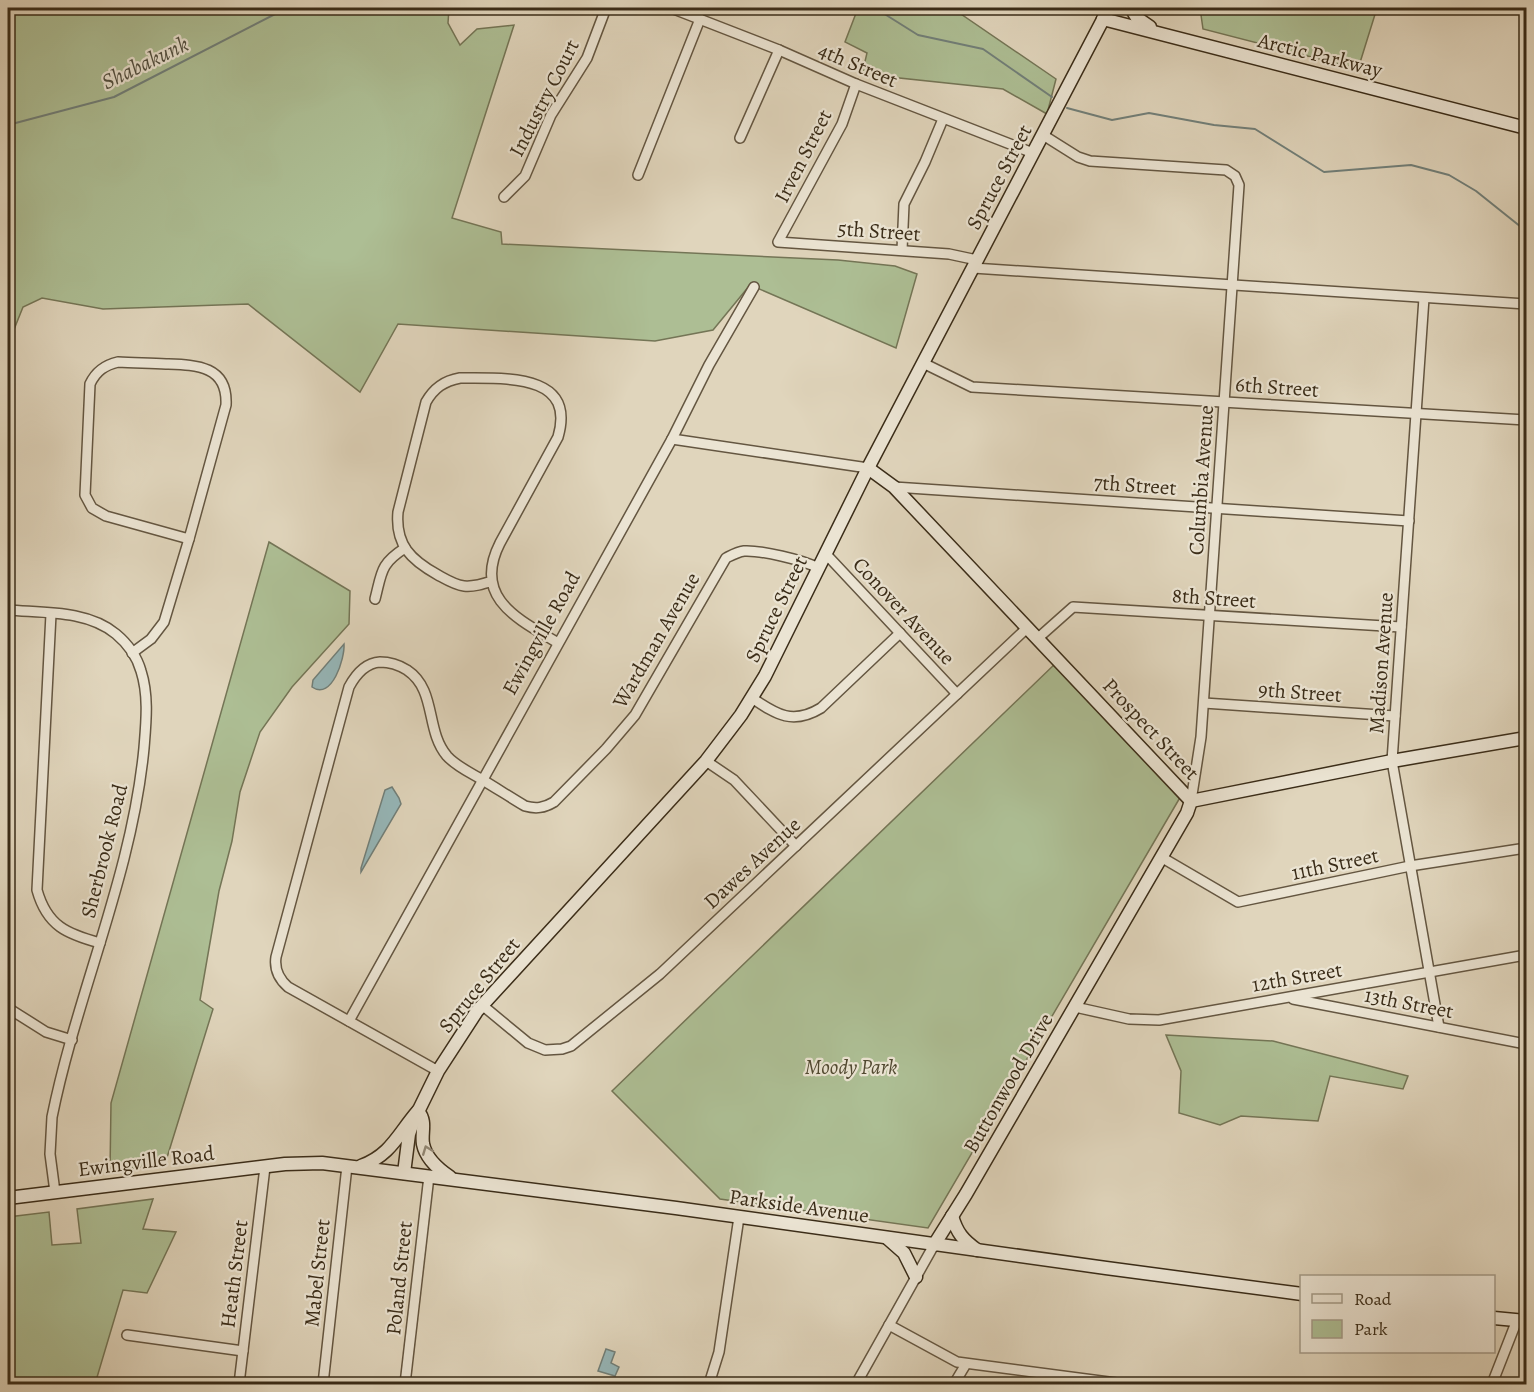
<svg xmlns="http://www.w3.org/2000/svg" width="1534" height="1392" font-family="Alegreya,serif">
<rect width="100%" height="100%" fill="#e0d5bc"/>
<filter id="stains"><feTurbulence type="fractalNoise" baseFrequency=".00333" numOctaves="4"/><feColorMatrix values="0 0 0 0 .2 0 0 0 0 .09 0 0 0 0 .02 0 0 0 .5 -.17"/></filter>
<radialGradient id="worn" r=".72"><stop offset=".6" stop-color="#630" stop-opacity="0"/><stop offset="1" stop-color="#630" stop-opacity=".3"/></radialGradient>
<g fill="#adbe94" stroke="#747556" stroke-width="1.5">
<path d="M8,8h441l-1,15 12,22 17,-16 37,-4 -62,193 49,14 1,12 336,16 57,6 22,8 -21,74 -146,-63 -37,45 -58,11 -257,-17 -38,68 -112,-88 -145,5 -61,-11 -19,9 -10,25 -5,126z"/>
<path d="M858,8h94l104,71 -9,35 -44,-25 -141,-15 5,-21 -22,-11z"/>
<path d="M1200,8h177l-19,61 -155,-40z"/>
<path d="M269,542l81,49 -1,33 -57,63 -32,45 -20,60 -8,49 -13,50 -19,109 13,9 -48,155 -55,7 1,-68z"/>
<path d="M1058,661l127,128 -257,439 -208,-29 -108,-108z"/>
<path d="M1166,1035l107,6 135,35 -5,13 -73,-13 -12,45 -77,-5 -21,9 -41,-12 2,-42z"/>
<path d="M153,1199l-10,30 33,3 -29,61 -24,-3 -28,94h-87v-167l41,-5 3,33 29,-2 -4,-34z"/>
</g>
<g fill="#96b7b9" stroke="#717f79" stroke-width="1.5">
<path d="M344,644c1,14 -12,57 -32,43l1,-7z"/>
<path d="M392,787l7,11 2,6 -40,68v-4l24,-78z"/>
<path d="M606,1349l9,3 -4,11 8,4 -4,9 -17,-5z"/>
</g>
<g fill="none" stroke-linecap="round" stroke-linejoin="round">
<g stroke="#717f79" stroke-width="2">
<path d="M875,8l43,27 65,14 69,48"/>
<path d="M1067,108l45,12 37,-7 65,12 41,4 69,43 87,-7 38,10 27,16 50,40"/>
<path d="M8,125l106,-28 173,-89"/>
</g>
<defs>
<g id="street">
<path d="M671,8l108,42 77,34 177,69"/>
<path d="M856,84l-14,40 -64,118 171,12 28,6"/>
<path d="M1043,135l35,22 12,4 136,9 9,6 4,9 -38,552 -10,64"/>
<path d="M740,138l39,-88"/>
<path d="M638,175l62,-156"/>
<path d="M504,197l21,-21 26,-61 36,-57 19,-50"/>
<path d="M902,250l2,-46 21,-42 18,-43"/>
<path d="M973,268l553,36"/>
<path d="M1424,298l-32,463 47,266"/>
<path d="M118,362c16,1 32,1 48,2 29,1 62,1 60,41l-37,134 -83,-23 -14,-8 -7,-13 5,-111c6,-13 15,-19 28,-22z"/>
<path d="M923,363l49,24 554,33"/>
<path d="M672,439l196,29"/>
<path d="M894,487l515,34"/>
<path d="M825,553l132,141"/>
<path d="M492,581c-9,3 -18,6 -28,5 -9,-1 -17,-6 -26,-11 -27,-15 -43,-30 -40,-63l28,-110c8,-14 18,-21 34,-24 40,1 117,-7 98,59l-58,106c-28,55 18,76 58,100"/>
<path d="M375,599c7,-27 5,-35 30,-51"/>
<path d="M8,610c35,3 79,0 108,24 12,10 21,23 25,37 8,25 5,52 3,77 -12,127 -67,245 -92,369l-2,37 5,38"/>
<path d="M51,614l-14,276c10,36 30,44 63,53"/>
<path d="M1037,639l36,-32 328,20"/>
<path d="M132,653l19,-14 13,-17 25,-83"/>
<path d="M752,698c25,17 41,27 69,10l79,-75"/>
<path d="M1204,703l191,13"/>
<path d="M706,761l28,19 62,66"/>
<path d="M1161,857l77,45 172,-36 116,-18"/>
<path d="M1293,999l233,45"/>
<path d="M482,1005l46,38 17,7 17,-1 9,-3 89,-72 367,-346"/>
<path d="M1075,1007l54,12 30,1 367,-65"/>
<path d="M8,1008l38,24 26,8"/>
<path d="M349,1021l323,-582 37,-74 45,-78"/>
<path d="M438,1071l-150,-84c-9,-8 -14,-17 -12,-30l73,-270c7,-13 16,-24 31,-25 10,0 19,3 27,8 30,20 18,60 40,86 9,10 22,16 34,23 15,9 29,18 44,27 11,3 19,2 29,-4l52,-53 29,-34 91,-157c6,-3 11,-6 18,-7 16,-1 60,9 74,17"/>
<path d="M889,1325l68,37 167,22"/>
<path d="M127,1335l116,16"/>
<path d="M239,1384l26,-217"/>
<path d="M323,1384l24,-218"/>
<path d="M405,1384l24,-208"/>
<path d="M709,1384l10,-32 20,-135"/>
<path d="M856,1384l78,-139"/>
<path d="M954,1384l12,-20"/>
<path d="M1492,1384l25,-64"/>
</g>
<g id="secondary">
<path d="M1131,8l6,10 13,9"/>
<path d="M1103,19l423,109"/>
<path d="M868,468l26,19 297,314"/>
<path d="M1191,801l201,-40 134,-23"/>
<path d="M361,1166c30,-11 37,-32 57,-55 9,11 3,21 5,33 3,15 15,25 27,33"/>
<path d="M404,1173l5,-39 4,-12 25,-51 39,-60 229,-250 35,-46 24,-39 103,-208 241,-460"/>
<path d="M8,1198l277,-34 37,-1 354,45 430,60 196,26"/>
<path d="M952,1216c5,17 11,24 25,34"/>
<path d="M887,1238l17,15 12,24"/>
<path d="M934,1245l32,-51 221,-381 4,-12"/>
<path d="M1494,1318l32,3"/>
</g>
</defs>
<use href="#street" stroke="#645641" stroke-width="12"/>
<use href="#secondary" stroke="#3a2c18" stroke-width="15"/>
<use href="#street" stroke="#ebe4d3" stroke-width="9"/>
<use href="#secondary" stroke="#ebe4d3" stroke-width="12"/>
</g>
<defs><path id="oneway-chevron" d="M-2-3.5L2.5 0L-2 3.5" fill="none" stroke-width="1.6" stroke-linecap="round" stroke-linejoin="round" transform="scale(1.5)"/></defs>
<use stroke="#928876" href="#oneway-chevron" transform="translate(427 1150) rotate(-111)"/>
<g text-anchor="middle" dominant-baseline="central" stroke-width="4.5" stroke-linejoin="round" paint-order="stroke">
<g font-size="21" fill="#3a2c18" stroke="#ebe4d3">
<text transform="translate(1320 55) rotate(14)">Arctic Parkway</text>
<text transform="translate(858 65) rotate(23)">4th Street</text>
<text transform="translate(544 98) rotate(-63)">Industry Court</text>
<text transform="translate(803 156) rotate(-63)">Irven Street</text>
<text transform="translate(999 177) rotate(-62)">Spruce Street</text>
<text transform="translate(879 231) rotate(4)">5th Street</text>
<text transform="translate(1277 387) rotate(4)">6th Street</text>
<text transform="translate(1201 480) rotate(-86)">Columbia Avenue</text>
<text transform="translate(1135 485) rotate(4)">7th Street</text>
<text transform="translate(1214 598) rotate(4)">8th Street</text>
<text transform="translate(776 609) rotate(-64)">Spruce Street</text>
<text transform="translate(904 611) rotate(47)">Conover Avenue</text>
<text transform="translate(541 633) rotate(-61)">Ewingville Road</text>
<text transform="translate(656 640) rotate(-60)">Wardman Avenue</text>
<text transform="translate(1381 663) rotate(-86)">Madison Avenue</text>
<text transform="translate(1300 692) rotate(4)">9th Street</text>
<text transform="translate(1151 729) rotate(47)">Prospect Street</text>
<text transform="translate(104 851) rotate(-76)">Sherbrook Road</text>
<text transform="translate(752 863) rotate(-43)">Dawes Avenue</text>
<text transform="translate(1335 864) rotate(-12)">11th Street</text>
<text transform="translate(1297 977) rotate(-10)">12th Street</text>
<text transform="translate(479 985) rotate(-51)">Spruce Street</text>
<text transform="translate(1409 1003) rotate(11)">13th Street</text>
<text transform="translate(1008 1083) rotate(-60)">Buttonwood Drive</text>
<text transform="translate(146 1161) rotate(-7)">Ewingville Road</text>
<text transform="translate(799 1206) rotate(8)">Parkside Avenue</text>
<text transform="translate(317 1273) rotate(-84)">Mabel Street</text>
<text transform="translate(234 1274) rotate(-83)">Heath Street</text>
<text transform="translate(399 1278) rotate(-84)">Poland Street</text>
</g>
<g font-size="21" font-style="italic" fill="#514931" stroke="#ebe4d3">
<text x="851" y="1067">Moody Park</text>
</g>
<g font-size="22" font-style="italic" fill="#514f40" stroke="#ebe4d3">
<text transform="translate(145 63) rotate(-26)">Shabakunk</text>
</g>
</g>
<rect width="1534" height="1392" fill="none" stroke="#e0d5bc" stroke-width="30"/>
<rect x="9" y="9" width="1516" height="1374" fill="none" stroke="#3a2c18" stroke-width="3"/>
<rect x="15" y="15" width="1504" height="1362" fill="none" stroke="#3a2c18" stroke-width="1.5"/>
<rect x="1300" y="1275" width="195" height="78" fill="#ebe4d3" stroke="#a49a88" stroke-width="1.5"/>
<rect x="1312" y="1294" width="30" height="9" fill="#ebe4d3" stroke="#a49a88" stroke-width="1.5"/>
<text x="1354" y="1305" font-size="18" fill="#3a2c18">Road</text>
<rect x="1312" y="1320" width="30" height="18" fill="#adbe94" stroke="#a49a88" stroke-width="1.5"/>
<text x="1354" y="1335" font-size="18" fill="#3a2c18">Park</text>
<rect width="100%" height="100%" filter="url(#stains)"/>
<rect width="100%" height="100%" fill="url(#worn)"/>
</svg>
